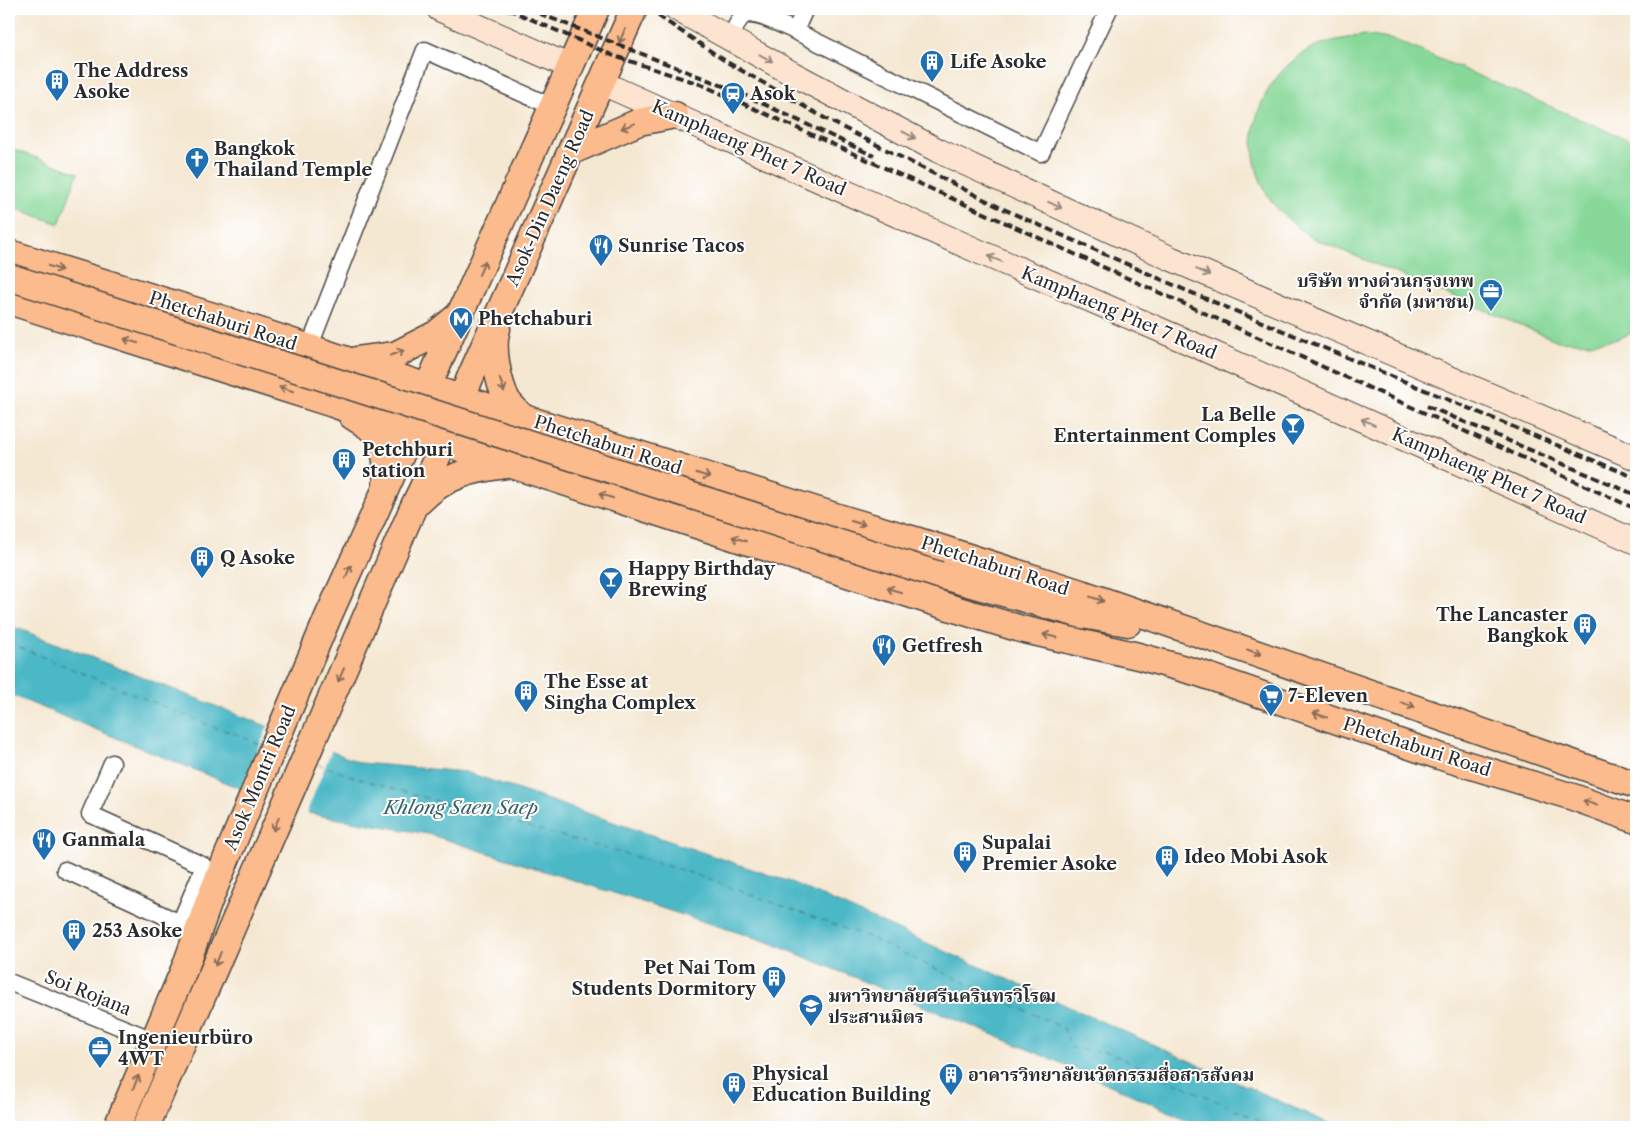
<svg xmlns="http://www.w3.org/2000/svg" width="1645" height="1136" font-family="'Libre Caslon Text','Noto Serif Thai',serif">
<rect width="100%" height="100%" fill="#fff"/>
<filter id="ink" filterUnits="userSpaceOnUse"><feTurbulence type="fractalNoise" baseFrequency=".02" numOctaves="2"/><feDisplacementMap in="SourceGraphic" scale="10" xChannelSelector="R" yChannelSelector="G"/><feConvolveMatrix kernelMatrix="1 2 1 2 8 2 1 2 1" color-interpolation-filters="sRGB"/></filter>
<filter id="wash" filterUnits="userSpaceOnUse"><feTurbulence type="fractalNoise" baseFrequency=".0096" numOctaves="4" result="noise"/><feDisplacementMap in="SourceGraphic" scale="20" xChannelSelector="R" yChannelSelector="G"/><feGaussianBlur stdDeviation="1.12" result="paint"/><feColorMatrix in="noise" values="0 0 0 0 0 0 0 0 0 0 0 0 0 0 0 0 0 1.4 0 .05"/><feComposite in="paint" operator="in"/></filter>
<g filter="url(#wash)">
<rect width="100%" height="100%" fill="#f5e8d3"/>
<g fill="#87d899" stroke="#598262">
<path d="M1365,35l30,5 241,103v188l-18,8 -29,4 -31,-2 -248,-104c-16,-13 -33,-25 -43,-43 -29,-51 -10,-109 36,-141 15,-11 43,-15 62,-18z"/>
<path d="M9,148l69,25 -19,51 -50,-18z"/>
</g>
<path fill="#4bb8c6" stroke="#3b7278" d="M9,625l352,138 105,9 327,111 544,244h-134l-135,-61 -297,-123 -343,-109 -106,-18 -14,-3 -79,-29 -220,-90z"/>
<path fill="#f5e8d3" d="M269,724l63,25 -26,65 -65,-23z"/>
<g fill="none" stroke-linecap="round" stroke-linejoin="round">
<g stroke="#386369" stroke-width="1" stroke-dasharray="6 5" stroke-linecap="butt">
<path d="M9,643l207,85 18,5 27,12"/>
<path d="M284,753l8,3"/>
<path d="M317,764l46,16 322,91 183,66 195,91 8,20 37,4 166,75"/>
</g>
</g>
</g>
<g filter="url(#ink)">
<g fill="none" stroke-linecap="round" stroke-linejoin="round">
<defs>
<g id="street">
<path d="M795,31l246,122 68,-144"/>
<path d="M731,39c3,-6 5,-17 11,-22 9,-8 42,9 53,14l10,-22"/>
<path d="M309,348l116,-298 128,57"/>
<path d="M112,763l-22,51 114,52 -24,57 18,9"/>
<path d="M65,870l115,53"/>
<path d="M9,982l144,58"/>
</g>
<g id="secondary">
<path d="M439,9l132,58"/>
<path d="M677,9l116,65 146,77 233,108 464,199"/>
<path d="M602,83l380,170 206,89 448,200"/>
</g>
<g id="primary">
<path d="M572,151l67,-29 36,-7"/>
<path d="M9,253l220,68 232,77 383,121 74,22 166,53 552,191"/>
<path d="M9,301l324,103 111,39 511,166 66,20 117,27 61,17 240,83 134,41 63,23"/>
<path d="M497,329c-6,18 1,53 10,71 4,6 11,12 16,18"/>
<path d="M357,360l38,-5 41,-21 23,-19"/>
<path d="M352,416c6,4 12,7 17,11 17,14 19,39 17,59"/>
<path d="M420,501c24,-25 52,-32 86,-36"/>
<path d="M939,575l143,40 46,8"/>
<path d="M117,1127l69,-162 23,-64 28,-68 91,-216 80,-178 20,-53 168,-377"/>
<path d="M146,1127l267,-619 31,-65 26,-65 164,-369"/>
</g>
</defs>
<use href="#street" stroke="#494744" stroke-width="19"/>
<use href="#secondary" stroke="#494744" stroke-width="26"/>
<use href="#primary" stroke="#494744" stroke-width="29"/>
<use href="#street" stroke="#fff" stroke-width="16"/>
<use href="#secondary" stroke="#fde4d1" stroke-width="24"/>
<use href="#primary" stroke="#fbbb8d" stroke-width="26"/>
<g stroke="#2b2b2b" stroke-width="4" stroke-dasharray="8 4" stroke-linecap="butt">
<path d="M508,9l106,47 86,28 936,425"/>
<path d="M528,9l208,82 138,65"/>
<path d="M648,9l79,53 101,58 173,88 184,82 451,188"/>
<path d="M1427,406l209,89"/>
</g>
<defs>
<path id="primary-bridge" d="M9,277l930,298"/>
</defs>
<use href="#primary-bridge" stroke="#494744" stroke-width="29" stroke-linecap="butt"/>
<use href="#primary-bridge" stroke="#fbbb8d" stroke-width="26"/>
</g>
<defs><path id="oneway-shaft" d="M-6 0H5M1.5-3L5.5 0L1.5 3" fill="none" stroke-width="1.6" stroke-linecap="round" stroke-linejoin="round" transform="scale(1.25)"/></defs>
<g stroke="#896c57">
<use href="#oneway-shaft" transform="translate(622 36) rotate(113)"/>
<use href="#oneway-shaft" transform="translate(628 126) rotate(159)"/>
<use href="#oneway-shaft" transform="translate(55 268) rotate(18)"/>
<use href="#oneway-shaft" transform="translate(482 268) rotate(-66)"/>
<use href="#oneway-shaft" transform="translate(131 341) rotate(-163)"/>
<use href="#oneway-shaft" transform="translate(397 353) rotate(-20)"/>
<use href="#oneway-shaft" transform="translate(502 385) rotate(71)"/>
<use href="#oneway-shaft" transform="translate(286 389) rotate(-162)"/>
<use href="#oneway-shaft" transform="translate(703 475) rotate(18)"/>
<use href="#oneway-shaft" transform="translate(606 496) rotate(-162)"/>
<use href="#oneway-shaft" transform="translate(858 523) rotate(16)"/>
<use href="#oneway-shaft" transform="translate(739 539) rotate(-162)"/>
<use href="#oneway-shaft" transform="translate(348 572) rotate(-66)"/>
<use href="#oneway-shaft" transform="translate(894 590) rotate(-163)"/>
<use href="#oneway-shaft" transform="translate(1097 599) rotate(19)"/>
<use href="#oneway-shaft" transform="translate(1050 636) rotate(-166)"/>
<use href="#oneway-shaft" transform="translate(1254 652) rotate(19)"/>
<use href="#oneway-shaft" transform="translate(341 675) rotate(114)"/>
<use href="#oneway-shaft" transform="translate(1408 705) rotate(19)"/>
<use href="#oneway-shaft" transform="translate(1320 715) rotate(-161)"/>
<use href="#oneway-shaft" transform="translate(1590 803) rotate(-160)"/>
<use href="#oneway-shaft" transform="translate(276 824) rotate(114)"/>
<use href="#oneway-shaft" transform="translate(218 959) rotate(112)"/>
<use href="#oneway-shaft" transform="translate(136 1082) rotate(-68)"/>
</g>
<g stroke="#94887e">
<use href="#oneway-shaft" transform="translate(766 58) rotate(29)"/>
<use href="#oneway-shaft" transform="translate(909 135) rotate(28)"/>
<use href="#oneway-shaft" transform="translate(1055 205) rotate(25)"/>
<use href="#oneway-shaft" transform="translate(995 259) rotate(-157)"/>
<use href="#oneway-shaft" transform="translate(1203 272) rotate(23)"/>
<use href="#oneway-shaft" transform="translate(1368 422) rotate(-156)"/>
</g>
</g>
<defs>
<symbol id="building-pin" viewBox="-11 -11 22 30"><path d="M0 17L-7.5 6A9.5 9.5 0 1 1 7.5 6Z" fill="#1f6fb2" stroke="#fff"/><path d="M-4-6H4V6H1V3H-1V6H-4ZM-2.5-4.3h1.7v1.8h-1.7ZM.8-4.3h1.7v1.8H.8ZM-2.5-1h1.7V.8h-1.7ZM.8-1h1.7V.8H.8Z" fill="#fff"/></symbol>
<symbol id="station-pin" viewBox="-11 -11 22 30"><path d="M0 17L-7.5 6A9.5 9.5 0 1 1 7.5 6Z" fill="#1f6fb2" stroke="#fff"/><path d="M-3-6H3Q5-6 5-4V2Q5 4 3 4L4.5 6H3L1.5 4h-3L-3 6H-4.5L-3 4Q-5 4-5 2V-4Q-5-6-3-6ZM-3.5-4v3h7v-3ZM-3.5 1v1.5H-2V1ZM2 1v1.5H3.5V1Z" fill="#fff"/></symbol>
<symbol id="church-pin" viewBox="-11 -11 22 30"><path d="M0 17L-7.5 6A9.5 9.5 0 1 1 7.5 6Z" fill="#1f6fb2" stroke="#fff"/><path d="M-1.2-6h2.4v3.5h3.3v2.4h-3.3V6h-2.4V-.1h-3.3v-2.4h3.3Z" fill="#fff"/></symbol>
<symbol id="restaurant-pin" viewBox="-11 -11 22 30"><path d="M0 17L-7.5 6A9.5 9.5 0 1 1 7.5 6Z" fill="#1f6fb2" stroke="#fff"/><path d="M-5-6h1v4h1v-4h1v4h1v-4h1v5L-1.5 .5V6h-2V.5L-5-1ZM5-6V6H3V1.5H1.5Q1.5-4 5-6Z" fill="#fff"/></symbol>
<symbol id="office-pin" viewBox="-11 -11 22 30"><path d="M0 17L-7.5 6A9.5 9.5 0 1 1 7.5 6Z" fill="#1f6fb2" stroke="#fff"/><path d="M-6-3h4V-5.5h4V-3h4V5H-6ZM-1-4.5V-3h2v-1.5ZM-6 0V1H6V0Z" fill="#fff"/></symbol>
<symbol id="metro-pin" viewBox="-11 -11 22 30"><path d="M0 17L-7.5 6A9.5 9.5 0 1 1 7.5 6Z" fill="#1f6fb2" stroke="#fff"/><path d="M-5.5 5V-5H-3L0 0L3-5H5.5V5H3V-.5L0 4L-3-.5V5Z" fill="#fff"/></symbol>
<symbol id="bar-pin" viewBox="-11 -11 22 30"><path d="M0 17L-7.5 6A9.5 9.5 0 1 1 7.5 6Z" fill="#1f6fb2" stroke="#fff"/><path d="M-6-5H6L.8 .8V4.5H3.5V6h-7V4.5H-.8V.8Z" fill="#fff"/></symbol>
<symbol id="supermarket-pin" viewBox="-11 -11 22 30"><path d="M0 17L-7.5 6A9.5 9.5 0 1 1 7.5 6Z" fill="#1f6fb2" stroke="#fff"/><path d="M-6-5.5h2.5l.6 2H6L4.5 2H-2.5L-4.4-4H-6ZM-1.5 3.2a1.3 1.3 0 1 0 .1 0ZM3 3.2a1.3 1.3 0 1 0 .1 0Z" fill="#fff"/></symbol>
<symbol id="university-pin" viewBox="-11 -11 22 30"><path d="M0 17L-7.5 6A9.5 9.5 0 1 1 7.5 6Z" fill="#1f6fb2" stroke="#fff"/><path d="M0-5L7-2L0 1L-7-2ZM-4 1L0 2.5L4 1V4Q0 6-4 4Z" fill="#fff"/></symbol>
</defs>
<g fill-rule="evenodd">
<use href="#building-pin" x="918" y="48" width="28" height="38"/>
<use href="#building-pin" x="43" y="67" width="28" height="38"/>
<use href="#station-pin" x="719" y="80" width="28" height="38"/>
<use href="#church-pin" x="183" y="145" width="28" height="38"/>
<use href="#restaurant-pin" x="587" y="232" width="28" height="38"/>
<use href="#office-pin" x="1477" y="277" width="28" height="38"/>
<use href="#metro-pin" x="447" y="305" width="28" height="38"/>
<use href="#bar-pin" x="1279" y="411" width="28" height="38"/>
<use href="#building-pin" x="330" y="446" width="28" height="38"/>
<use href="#building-pin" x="188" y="544" width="28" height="38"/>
<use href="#bar-pin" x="597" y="565" width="28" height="38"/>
<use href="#building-pin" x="1571" y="611" width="28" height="38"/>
<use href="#restaurant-pin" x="870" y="632" width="28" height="38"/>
<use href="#building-pin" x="512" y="678" width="28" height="38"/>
<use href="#supermarket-pin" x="1257" y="682" width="28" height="38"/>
<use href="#restaurant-pin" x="30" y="826" width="28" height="38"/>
<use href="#building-pin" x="951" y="839" width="28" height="38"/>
<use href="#building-pin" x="1153" y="843" width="28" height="38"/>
<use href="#building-pin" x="60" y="917" width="28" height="38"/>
<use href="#building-pin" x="760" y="964" width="28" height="38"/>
<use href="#university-pin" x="797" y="992" width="28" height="38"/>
<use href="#office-pin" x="86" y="1034" width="28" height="38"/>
<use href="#building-pin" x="937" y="1061" width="28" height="38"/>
<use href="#building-pin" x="720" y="1070" width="28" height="38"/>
</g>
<g text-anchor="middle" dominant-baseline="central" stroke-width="4" stroke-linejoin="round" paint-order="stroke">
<g font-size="18" font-weight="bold" fill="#2b2b2b" stroke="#fff" text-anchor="start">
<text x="950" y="62">Life Asoke</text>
<text x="74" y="71">The Address<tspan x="74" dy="21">Asoke</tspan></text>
<text x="750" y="94">Asok</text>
<text x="214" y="149">Bangkok<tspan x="214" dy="21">Thailand Temple</tspan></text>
<text x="618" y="246">Sunrise Tacos</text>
<text x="1474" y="281" text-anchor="end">บริษัท ทางด่วนกรุงเทพ<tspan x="1474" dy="21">จำกัด (มหาชน)</tspan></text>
<text x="478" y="319">Phetchaburi</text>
<text x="1276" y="415" text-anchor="end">La Belle<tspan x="1276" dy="21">Entertainment Comples</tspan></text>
<text x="362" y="450">Petchburi<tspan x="362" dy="21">station</tspan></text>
<text x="220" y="558">Q Asoke</text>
<text x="628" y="569">Happy Birthday<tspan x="628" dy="21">Brewing</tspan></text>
<text x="1568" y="615" text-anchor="end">The Lancaster<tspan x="1568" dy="21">Bangkok</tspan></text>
<text x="902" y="646">Getfresh</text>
<text x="544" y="682">The Esse at<tspan x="544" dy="21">Singha Complex</tspan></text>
<text x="1288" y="696">7-Eleven</text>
<text x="62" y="840">Ganmala</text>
<text x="982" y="843">Supalai<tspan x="982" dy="21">Premier Asoke</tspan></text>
<text x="1184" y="857">Ideo Mobi Asok</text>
<text x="92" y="931">253 Asoke</text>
<text x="756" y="968" text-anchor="end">Pet Nai Tom<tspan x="756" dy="21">Students Dormitory</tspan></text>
<text x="828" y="996">มหาวิทยาลัยศรีนครินทรวิโรฒ<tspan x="828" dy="21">ประสานมิตร</tspan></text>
<text x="118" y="1038">Ingenieurbüro<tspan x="118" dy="21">4WT</tspan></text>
<text x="752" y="1074">Physical<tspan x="752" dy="21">Education Building</tspan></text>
<text x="968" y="1075">อาคารวิทยาลัยนวัตกรรมสื่อสารสังคม</text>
</g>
<g font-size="18" fill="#2b2b2b" stroke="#fff">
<text transform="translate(749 148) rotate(24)">Kamphaeng Phet 7 Road</text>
<text transform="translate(550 198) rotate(-66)">Asok-Din Daeng Road</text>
<text transform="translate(1119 313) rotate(23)">Kamphaeng Phet 7 Road</text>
<text transform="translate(223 321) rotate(18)">Phetchaburi Road</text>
<text transform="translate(608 445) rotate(18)">Phetchaburi Road</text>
<text transform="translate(1489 476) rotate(24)">Kamphaeng Phet 7 Road</text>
<text transform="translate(995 566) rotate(18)">Phetchaburi Road</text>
<text transform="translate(1417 747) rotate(18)">Phetchaburi Road</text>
<text transform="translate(260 778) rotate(-67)">Asok Montri Road</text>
<text transform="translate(88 993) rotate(22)">Soi Rojana</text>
</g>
<g font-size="19" font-style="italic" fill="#386369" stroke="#fff">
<text x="461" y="807">Khlong Saen Saep</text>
</g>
</g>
<rect width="1645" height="1136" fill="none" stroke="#fff" stroke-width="30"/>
</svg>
